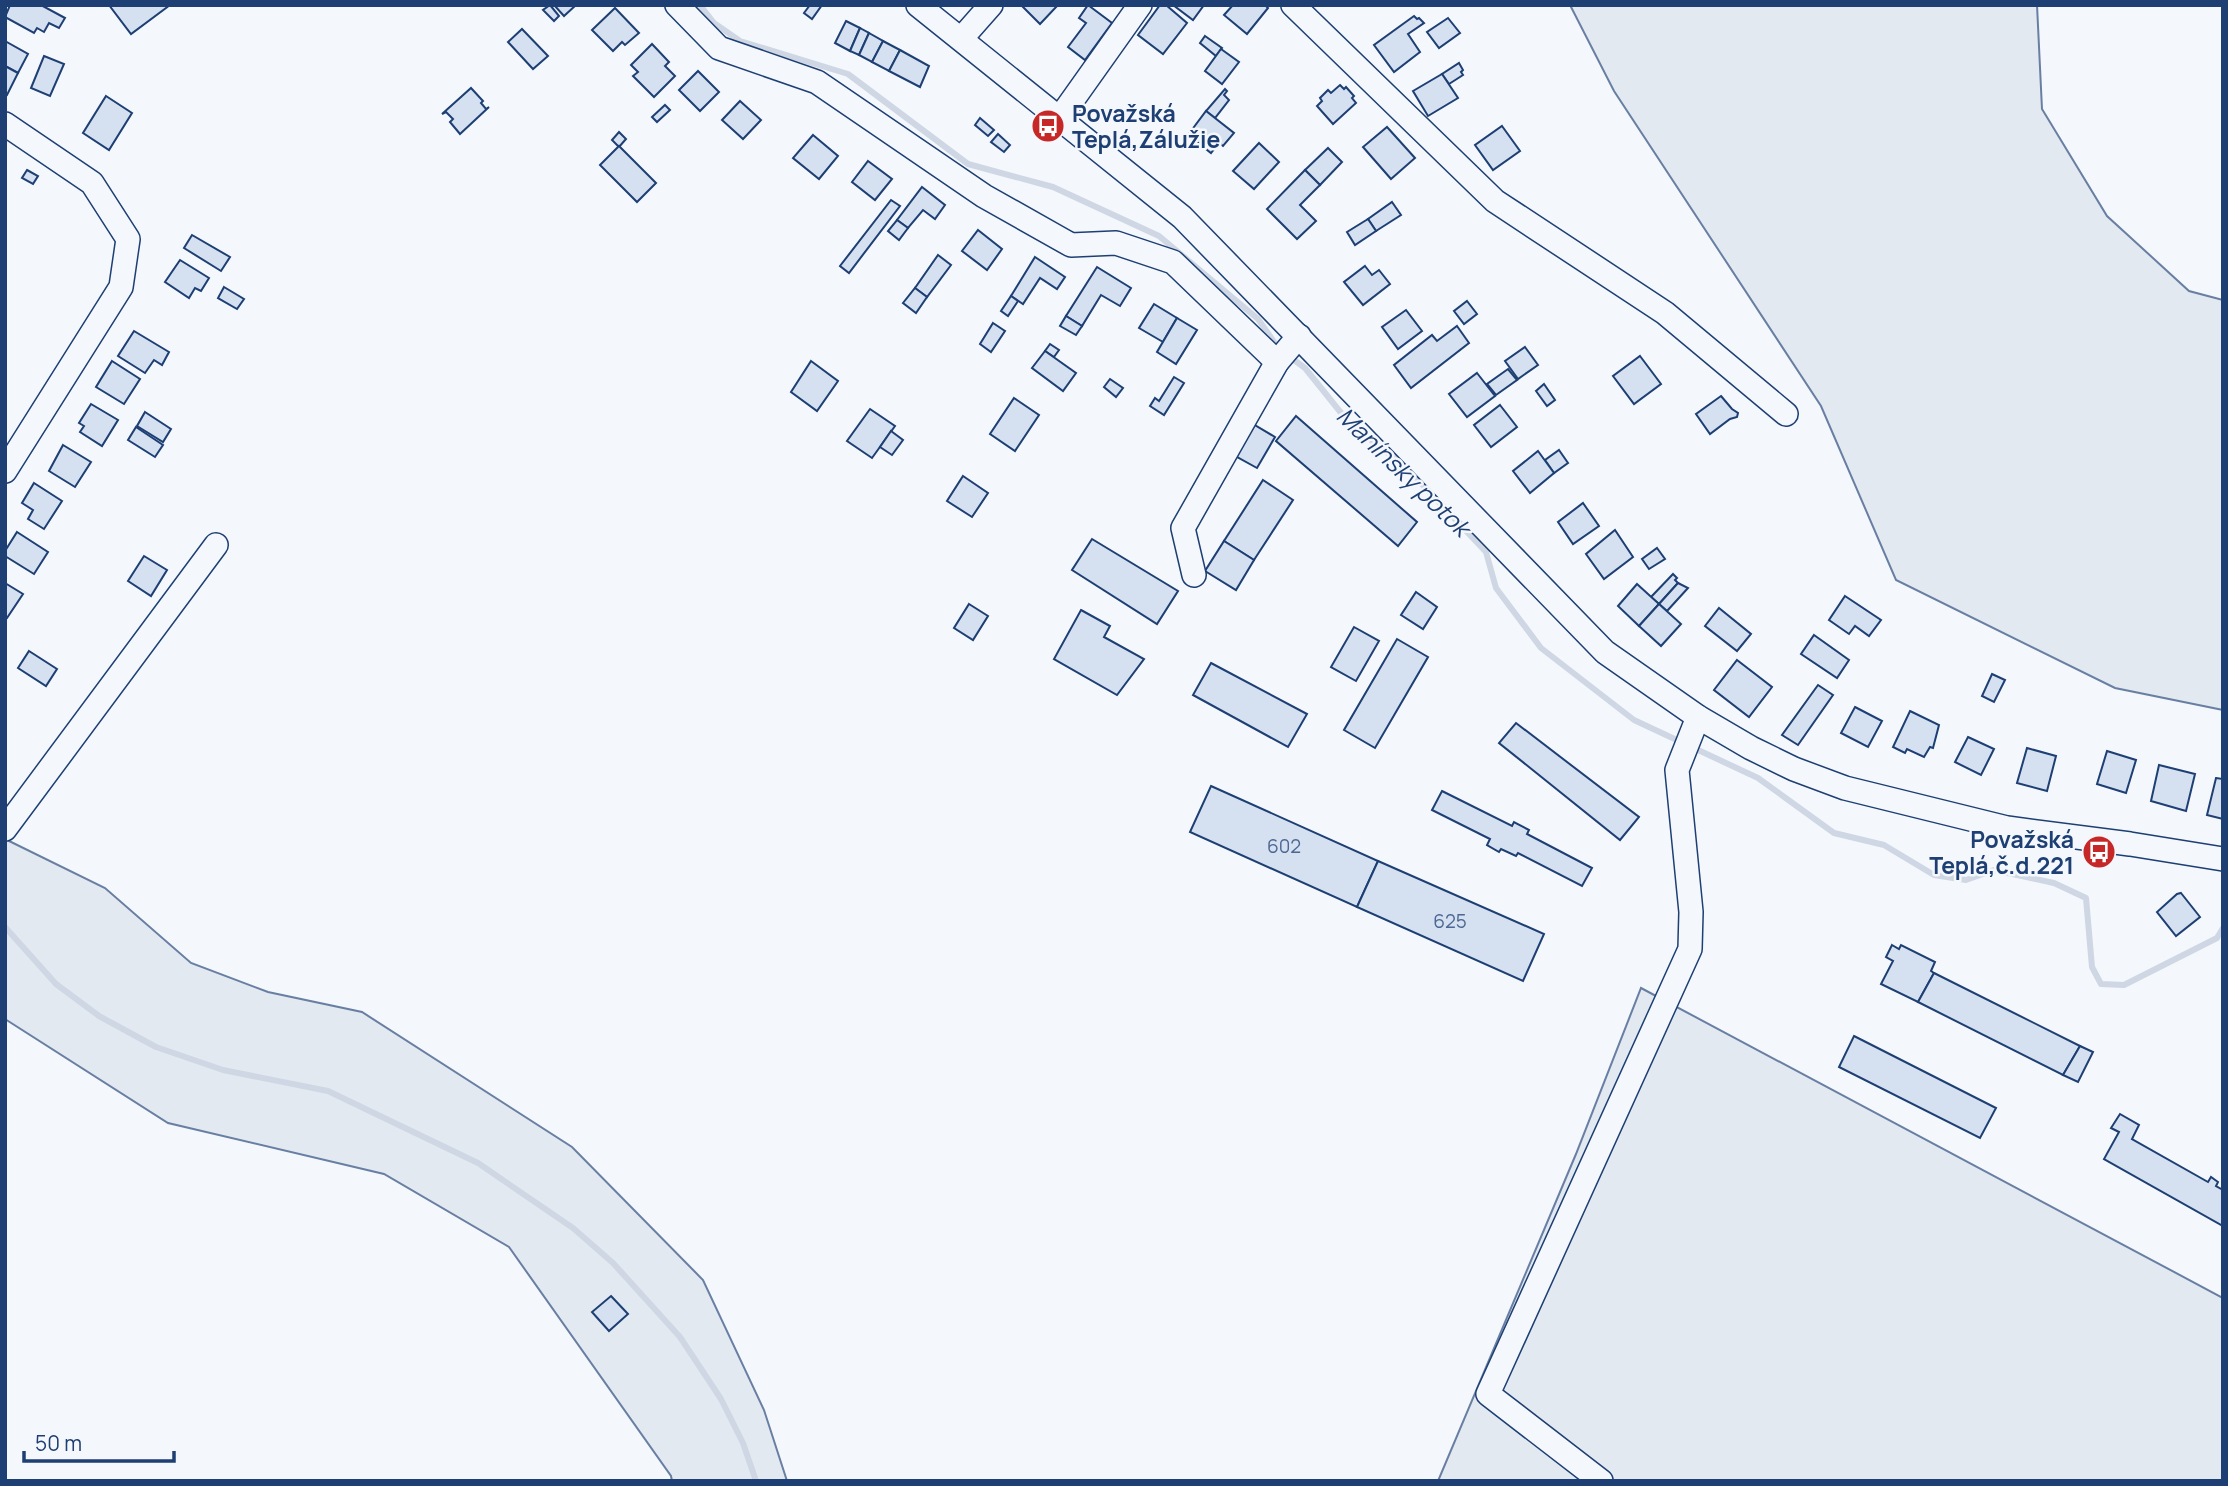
<svg xmlns="http://www.w3.org/2000/svg" width="2228" height="1486" font-family="Manrope,sans-serif">
<rect width="100%" height="100%" fill="#f4f7fb"/>
<g fill="#e3e9f0" stroke="#687fa3" stroke-width="2">
<path d="M1570,5h467l5,104 65,107 82,75 34,9v410l-108,-22 -219,-108 -75,-174 -207,-315z"/>
<path d="M5,839l100,49 86,75 77,29 94,20 210,135 131,133 61,130 23,71h-115l-1,-5 -162,-229 -125,-73 -216,-51 -163,-104z"/>
<path d="M1641,988l582,310v183h-785l138,-327z"/>
</g>
<g fill="none" stroke-linecap="round" stroke-linejoin="round">
<g stroke="#cfd7e4" stroke-width="6">
<path d="M700,5l14,18 26,18 108,33 120,90 85,23 106,49 99,83 21,30 26,19 45,56 54,41 82,87 10,36 45,60 93,72 124,58 76,55 50,12 50,30 32,5 28,-10 60,13 32,15 6,69 9,17 23,1 93,-47 6,-10"/>
<path d="M5,927l51,57 43,32 57,31 67,23 105,21 150,72 95,65 40,35 67,74 41,62 22,44 13,38"/>
</g>
</g>
<g fill="#d5e0f0" stroke="#1d3f73" stroke-width="2">
<path d="M10,5h31l24,13 -6,10 -10,-5 -5,9 -7,-4 -3,5 -29,-16z"/>
<path d="M109,5h61l-39,29z"/>
<path d="M550,5l9,11 -5,5 -11,-11z"/>
<path d="M554,5h22l-12,11z"/>
<path d="M810,5h12l-10,14 -8,-6z"/>
<path d="M1021,5h37l-18,19z"/>
<path d="M1088,5l24,18 -27,37 -17,-13 18,-24 -7,-5z"/>
<path d="M1160,5h6l21,18 -24,31 -25,-19z"/>
<path d="M1173,5h31l-11,15z"/>
<path d="M1233,5h32l3,3 -21,26 -23,-19z"/>
<path d="M615,8l24,25 -14,12 -3,-3 -9,9 -21,-21z"/>
<path d="M1414,16l3,3 2,-1 5,5 -16,11 12,18 -26,20 -20,-27z"/>
<path d="M1448,18l12,15 -21,15 -12,-16z"/>
<path d="M846,21l14,7 -10,23 -15,-8z"/>
<path d="M860,28l9,5 -10,22 -9,-4z"/>
<path d="M522,29l26,27 -15,13 -25,-27z"/>
<path d="M869,33l14,8 -11,21 -13,-7z"/>
<path d="M1205,36l17,12 -6,8 -16,-13z"/>
<path d="M5,41l23,13 -10,19 -13,-7z"/>
<path d="M883,41l17,9 -11,21 -17,-9z"/>
<path d="M652,44l17,18 -4,4 10,10 -21,21 -21,-21 5,-4 -7,-7z"/>
<path d="M1221,49l18,13 -17,22 -17,-13z"/>
<path d="M900,50l29,16 -9,21 -31,-16z"/>
<path d="M44,56l20,8 -14,32 -19,-8z"/>
<path d="M1459,63l4,7 -2,2 2,3 -14,9 -7,-10z"/>
<path d="M5,66l13,7 -11,22 -2,-1z"/>
<path d="M698,71l21,21 -19,19 -21,-21z"/>
<path d="M1442,74l16,24 -30,18 -15,-25z"/>
<path d="M1340,85l4,4 2,-2 8,9 -2,2 4,5 -23,21 -16,-18 5,-5 -2,-3 8,-8 3,3z"/>
<path d="M471,88l12,13 -2,2 5,6 3,-2 -29,27 -10,-12 3,-3 -7,-7 -4,2z"/>
<path d="M1225,89l2,2 -3,4 5,5 -14,18 -9,-7z"/>
<path d="M106,96l26,17 -23,37 -26,-17z"/>
<path d="M740,101l21,19 -18,19 -21,-19z"/>
<path d="M665,105l5,5 -13,12 -5,-5z"/>
<path d="M1206,111l28,22 -11,13 -4,-3 -8,10 -23,-18z"/>
<path d="M980,118l14,12 -6,6 -13,-11z"/>
<path d="M1502,126l18,25 -27,19 -18,-25z"/>
<path d="M1387,127l28,31 -24,21 -28,-32z"/>
<path d="M619,132l7,7 -7,8 -7,-7z"/>
<path d="M998,134l12,11 -6,7 -13,-10z"/>
<path d="M813,135l25,21 -19,23 -26,-21z"/>
<path d="M1259,143l20,19 -25,27 -21,-18z"/>
<path d="M619,146l37,37 -19,19 -37,-37z"/>
<path d="M1328,148l14,14 -22,23 -15,-15z"/>
<path d="M868,161l24,18 -17,21 -23,-18z"/>
<path d="M27,170l11,6 -5,8 -11,-6z"/>
<path d="M1305,170l15,15 -20,20 16,16 -19,18 -30,-30z"/>
<path d="M922,187l23,18 -10,14 -12,-9 -15,18 -11,-8z"/>
<path d="M891,200l9,6 -51,67 -9,-7z"/>
<path d="M1392,202l9,13 -25,16 -8,-12z"/>
<path d="M1368,219l8,12 -21,14 -8,-13z"/>
<path d="M897,220l11,8 -9,12 -11,-9z"/>
<path d="M978,230l24,19 -15,21 -25,-19z"/>
<path d="M192,235l38,22 -9,14 -37,-23z"/>
<path d="M938,255l13,10 -24,32 -12,-9z"/>
<path d="M1035,257l30,20 -8,12 -17,-11 -17,26 -12,-8z"/>
<path d="M180,260l29,18 -8,13 -6,-3 -6,10 -24,-16z"/>
<path d="M1365,266l7,9 7,-5 11,14 -27,21 -19,-23z"/>
<path d="M1097,267l34,21 -11,18 -19,-11 -19,31 -16,-10z"/>
<path d="M224,287l20,12 -7,10 -19,-11z"/>
<path d="M915,288l12,9 -11,16 -13,-10z"/>
<path d="M1011,296l7,5 -10,15 -7,-5z"/>
<path d="M1467,301l10,13 -13,10 -10,-13z"/>
<path d="M1154,304l23,14 -14,24 -24,-14z"/>
<path d="M1406,310l16,21 -24,18 -16,-22z"/>
<path d="M1066,316l16,10 -6,9 -16,-9z"/>
<path d="M1177,318l20,12 -21,34 -19,-12z"/>
<path d="M993,323l12,8 -14,21 -11,-8z"/>
<path d="M1457,326l12,17 -58,45 -17,-23 38,-30 5,6z"/>
<path d="M134,331l35,21 -7,13 -8,-5 -9,13 -27,-17z"/>
<path d="M1050,344l9,6 -5,7 -9,-6z"/>
<path d="M1525,347l13,18 -20,14 -13,-18z"/>
<path d="M1045,351l31,22 -13,18 -31,-23z"/>
<path d="M1640,356l21,28 -27,20 -21,-28z"/>
<path d="M112,361l28,18 -16,25 -28,-17z"/>
<path d="M811,361l27,20 -21,30 -26,-19z"/>
<path d="M1508,369l9,11 -21,15 -9,-11z"/>
<path d="M1477,373l18,23 -28,21 -18,-23z"/>
<path d="M1174,377l10,6 -20,32 -14,-9 5,-8 4,3z"/>
<path d="M1110,379l13,9 -7,9 -12,-10z"/>
<path d="M1544,384l11,16 -8,6 -11,-15z"/>
<path d="M1721,396l11,13 6,4 -1,4 -7,2 -20,15 -14,-20z"/>
<path d="M1014,398l25,17 -24,36 -25,-17z"/>
<path d="M91,404l27,16 -16,26 -22,-14 4,-6 -5,-3z"/>
<path d="M1500,405l17,22 -26,20 -17,-22z"/>
<path d="M870,409l25,17 -23,32 -25,-17z"/>
<path d="M145,412l26,17 -8,13 -26,-16z"/>
<path d="M1296,416l121,106 -19,24 -122,-105z"/>
<path d="M1248,421l27,16 -18,31 -27,-15z"/>
<path d="M136,427l27,18 -8,12 -27,-17z"/>
<path d="M891,431l12,9 -11,15 -12,-8z"/>
<path d="M63,445l28,17 -16,25 -26,-16z"/>
<path d="M1559,450l9,13 -14,10 -9,-13z"/>
<path d="M1538,451l16,22 -24,20 -17,-22z"/>
<path d="M963,476l25,17 -16,24 -25,-16z"/>
<path d="M1263,480l30,20 -39,60 -30,-19z"/>
<path d="M34,483l28,18 -18,28 -16,-10 5,-9 -11,-7z"/>
<path d="M1583,503l16,23 -26,18 -15,-22z"/>
<path d="M1615,530l18,27 -29,22 -18,-25z"/>
<path d="M17,532l31,20 -14,22 -29,-18v-5z"/>
<path d="M1092,539l86,52 -21,33 -85,-54z"/>
<path d="M1224,541l30,19 -18,30 -31,-19z"/>
<path d="M1657,548l8,11 -16,10 -7,-10z"/>
<path d="M144,556l23,14 -16,26 -23,-15z"/>
<path d="M1673,574l4,4 -2,2 3,3 -19,21 -8,-7z"/>
<path d="M5,583l18,11 -16,24 -2,-1z"/>
<path d="M1678,583l10,5 -21,23 -8,-7z"/>
<path d="M1637,584l22,20 -20,22 -21,-20z"/>
<path d="M1416,592l21,15 -14,22 -22,-14z"/>
<path d="M1845,596l36,24 -12,16 -14,-10 -6,8 -20,-14z"/>
<path d="M969,604l19,12 -15,24 -19,-12z"/>
<path d="M1659,604l22,20 -20,22 -22,-20z"/>
<path d="M1719,608l32,26 -14,17 -32,-25z"/>
<path d="M1081,610l29,16 -6,11 40,22 -27,36 -63,-36z"/>
<path d="M1354,627l25,14 -23,40 -25,-14z"/>
<path d="M1814,635l35,25 -12,18 -36,-24z"/>
<path d="M1397,639l31,18 -53,91 -31,-18z"/>
<path d="M29,651l28,18 -11,17 -28,-18z"/>
<path d="M1737,660l35,27 -23,30 -35,-27z"/>
<path d="M1211,663l96,51 -19,33 -95,-52z"/>
<path d="M1992,674l13,6 -11,22 -12,-6z"/>
<path d="M1818,685l15,10 -35,50 -16,-10z"/>
<path d="M1855,707l27,14 -14,26 -27,-14z"/>
<path d="M1910,711l29,14 -6,23 -3,-1 -6,10 -17,-8 -2,4 -12,-6z"/>
<path d="M1516,723l123,94 -19,23 -121,-97z"/>
<path d="M1968,737l26,12 -13,26 -26,-13z"/>
<path d="M2027,748l29,8 -9,35 -30,-8z"/>
<path d="M2107,751l29,9 -10,33 -29,-9z"/>
<path d="M2159,765l36,9 -9,37 -35,-10z"/>
<path d="M2216,778l7,1v40l-16,-4z"/>
<path d="M1211,786l167,75 -21,46 -167,-75z"/>
<path d="M1442,791l70,35 2,-4 15,8 -2,4 65,34 -10,18 -64,-33 -2,3 -15,-7 -2,3 -12,-7 3,-6 -58,-29z"/>
<path d="M1378,861l166,73 -21,47 -166,-74z"/>
<path d="M2181,893l19,24 -24,19 -19,-24 20,-18z"/>
<path d="M1892,945l7,4 2,-4 34,17 -4,9 3,2 -16,29 -37,-18 12,-23 -7,-4z"/>
<path d="M1934,973l146,73 -17,29 -145,-73z"/>
<path d="M1854,1036l142,72 -16,30 -141,-71z"/>
<path d="M2080,1046l13,6 -15,30 -15,-7z"/>
<path d="M2120,1114l19,11 -7,14 76,43 3,-5 7,5 -2,4 7,4v36l-119,-67 15,-27 -8,-4z"/>
<path d="M611,1296l17,18 -19,17 -17,-19z"/>
</g>
<g fill="none" stroke-linecap="round" stroke-linejoin="round">
<defs>
<g id="minor">
<path d="M677,5l42,43 98,34 167,114 87,49 45,-2 57,19 104,100"/>
<path d="M918,5l264,212 423,435 93,65 53,31 43,21 51,19 162,40 123,16 93,15"/>
<path d="M1293,5l202,196 170,112 121,101"/>
<path d="M961,39l30,-34"/>
<path d="M1059,119l81,-114"/>
<path d="M5,124l87,59 36,56 -7,48 -116,184"/>
<path d="M1194,575l-11,-47 94,-166 22,-26"/>
<path d="M5,829l211,-284"/>
<path d="M1601,1481l-113,-87 202,-445 1,-37 -14,-142 21,-53"/>
</g>
</defs>
<use href="#minor" stroke="#1d3f73" stroke-width="26"/>
<use href="#minor" stroke="#f4f7fb" stroke-width="23"/>
</g>
<defs>
<symbol id="bus-disc" viewBox="-11 -11 22 22"><circle r="9.5" fill="#c62828" stroke="#f4f7fb"/><path d="M-5-6H5V4H4V6H2V4H-2V6H-4V4H-5ZM-3.5-4V0h7V-4ZM-3.5 1.2v1.5H-2V1.2ZM2 1.2v1.5H3.5V1.2Z" fill="#fff"/></symbol>
</defs>
<g fill-rule="evenodd">
<use href="#bus-disc" x="1029" y="107" width="38" height="38"/>
<use href="#bus-disc" x="2080" y="833" width="38" height="38"/>
</g>
<g text-anchor="middle" dominant-baseline="central" stroke-width="5" stroke-linejoin="round" paint-order="stroke">
<g font-size="19" fill="#4b6792">
<text x="1284" y="846">602</text>
<text x="1450" y="921">625</text>
</g>
<g font-size="23" font-weight="bold" fill="#1d3f73" stroke="#f4f7fb" text-anchor="start">
<text x="1072" y="113">Považská<tspan x="1072" dy="26">Teplá,Zálužie</tspan></text>
<text x="2074" y="839" text-anchor="end">Považská<tspan x="2074" dy="26">Teplá,č.d.221</tspan></text>
</g>
<g font-size="24" font-style="italic" fill="#1d3f73" stroke="#f4f7fb">
<text transform="translate(1404 471) rotate(44)">Manínsky potok</text>
</g>
</g>
<rect width="2228" height="1486" fill="none" stroke="#1d3f73" stroke-width="14"/>
<path d="M24 1451v10h150v-10" fill="none" stroke="#1d3f73" stroke-width="3.5"/>
<text x="35" y="1451" font-size="21" fill="#1d3f73" stroke="#f4f7fb" stroke-width="5" paint-order="stroke">50 m</text>
</svg>
